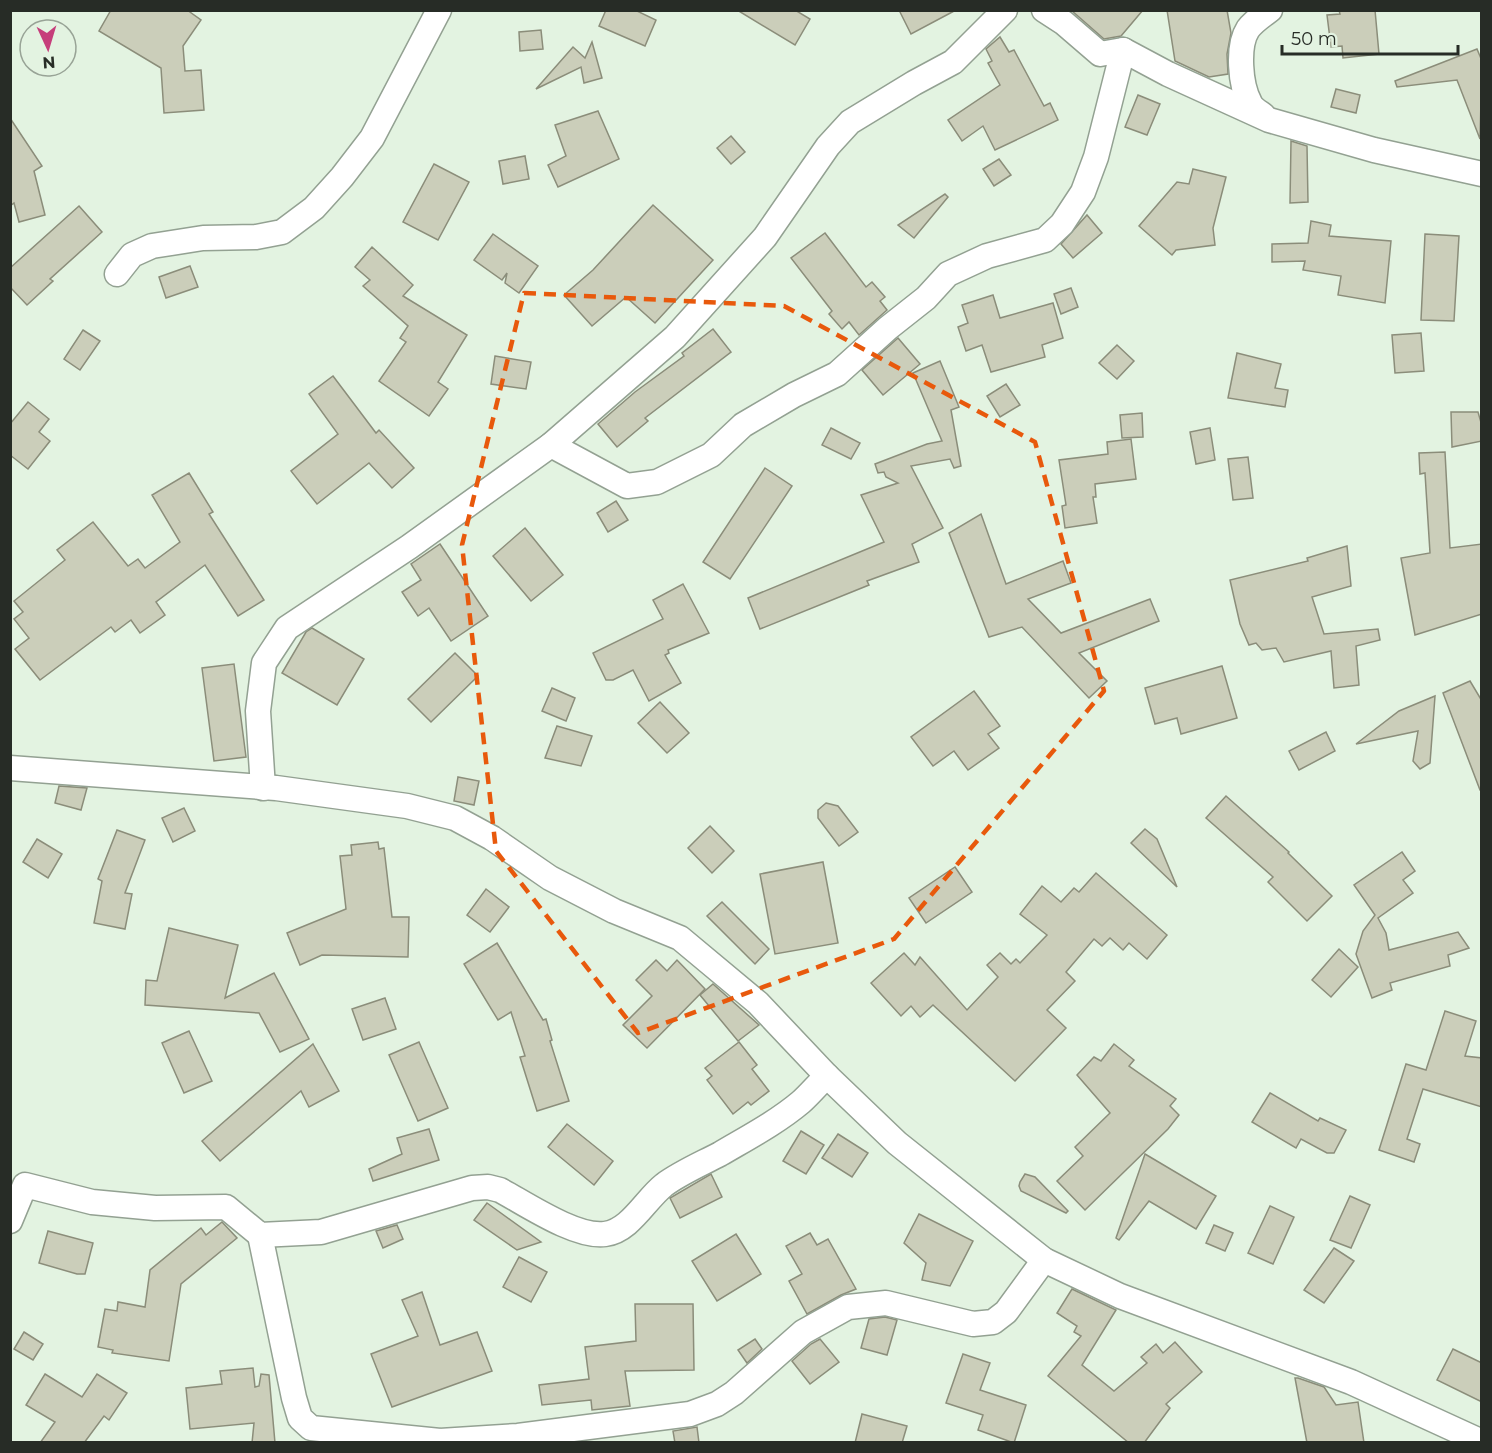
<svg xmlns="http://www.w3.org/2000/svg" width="1492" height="1453" font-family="Montserrat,sans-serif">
<rect width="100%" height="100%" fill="#e3f3e1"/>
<g fill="#cbceba" stroke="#8b8d7a" stroke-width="1.5">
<path d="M111,10h76l14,10 -18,26 2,25 16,-1 3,40 -40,3 -3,-45 -62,-37z"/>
<path d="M606,10h29l21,10 -11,26 -46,-20z"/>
<path d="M737,10h58l15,9 -15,26z"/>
<path d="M899,10h57l-45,24z"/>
<path d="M1071,10h72l-22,26 -17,3z"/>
<path d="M1167,10h60l4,23 -4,21 1,20 -19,3 -34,-16z"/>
<path d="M1339,10h36l4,44 -36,4 -1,-12 -11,1 -4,-32 13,-1z"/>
<path d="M541,30l2,19 -23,2 -1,-19z"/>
<path d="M1000,37l9,15 5,-2 30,56 6,-3 8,17 -63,30 -12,-24 -21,15 -14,-21 52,-35 -12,-22 4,-2 -6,-12z"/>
<path d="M592,42l10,36 -18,5 -3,-16 -45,22 37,-42 12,11z"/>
<path d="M1477,49l5,12 -2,78 -23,-59 -60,7 -2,-6z"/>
<path d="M1336,89l24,6 -4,18 -25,-6z"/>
<path d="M1138,95l22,9 -13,31 -22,-8z"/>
<path d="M598,111l21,48 -61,28 -10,-22 18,-9 -11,-31z"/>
<path d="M10,118l32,48 -8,5 11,44 -26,7 -5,-19 -4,3z"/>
<path d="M731,136l14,16 -14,12 -14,-16z"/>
<path d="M1291,141l16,5 1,56 -18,1z"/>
<path d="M525,156l4,23 -26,5 -4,-23z"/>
<path d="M999,159l12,16 -17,11 -11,-17z"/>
<path d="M434,164l35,18 -31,58 -35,-18z"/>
<path d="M1193,169l33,8 -13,51 2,17 -39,5 -4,5 -33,-29 38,-44 12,2z"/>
<path d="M945,194l3,3 -34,41 -16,-13z"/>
<path d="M653,205l60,55 -58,63 -29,-26 -34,29 -28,-31 29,-25z"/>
<path d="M79,206l23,26 -52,47 3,2 -26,24 -17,-18v-19z"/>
<path d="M1087,215l15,18 -29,25 -12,-14z"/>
<path d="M1311,221l20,4 -2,11 62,5 -6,62 -47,-8 3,-19 -38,-6 2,-9 -33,1v-18l36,-1z"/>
<path d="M825,233l41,54 6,-5 13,15 -5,4 7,9 -28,25 -10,-13 -7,7 -13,-15 3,-3 -41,-53z"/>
<path d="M493,234l45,32 -19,27 -14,-10 2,-10 -5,7 -28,-20z"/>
<path d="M1425,234l34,2 -5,85 -33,-1z"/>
<path d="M372,247l41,38 -10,11 64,39 -29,47 10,7 -19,27 -50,-35 27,-39 -6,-4 8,-12 -45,-40 7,-6 -15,-13z"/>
<path d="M190,266l8,21 -32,11 -7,-21z"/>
<path d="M1071,288l7,19 -17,7 -7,-20z"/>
<path d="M993,295l7,23 53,-15 10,35 -21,7 3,12 -54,15 -9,-27 -16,6 -8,-24 10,-4 -6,-18z"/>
<path d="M713,329l18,23 -86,66 3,3 -31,26 -19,-23 37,-32 49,-36 -2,-3z"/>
<path d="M83,330l17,11 -20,29 -16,-11z"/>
<path d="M1421,333l3,38 -29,2 -3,-38z"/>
<path d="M898,338l22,26 -37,31 -21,-25z"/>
<path d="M1117,345l17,16 -17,18 -18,-16z"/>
<path d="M1237,353l44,11 -6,24 13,2 -3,17 -57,-9z"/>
<path d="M495,356l36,6 -5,27 -35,-5z"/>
<path d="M940,361l19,46 -8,3 10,56 -7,2 -4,-9 -39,7 32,62 -31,16 7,18 -52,19 2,4 -109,44 -12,-31 136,-56 -23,-47 37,-12 -12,-6 -2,-5 -6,1 -3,-9 52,-20 15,-3 -29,-68z"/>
<path d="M333,376l43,57 3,-3 35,38 -22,20 -23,-25 -52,41 -26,-33 47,-37 -29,-40z"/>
<path d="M1006,384l14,21 -20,12 -13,-21z"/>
<path d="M28,402l21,17 -10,13 11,9 -22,28 -18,-14v-31z"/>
<path d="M1451,412h27l4,14v15l-30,6z"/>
<path d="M1142,413l1,24 -21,1 -2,-23z"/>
<path d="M831,428l29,15 -9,16 -29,-14z"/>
<path d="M1210,428l5,32 -19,4 -6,-32z"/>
<path d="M1131,439l5,40 -41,5 1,13h-3l4,26 -32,5 -3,-22 4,-1 -7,-45 49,-6 -1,-12z"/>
<path d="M1445,452l5,96 32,-4v70l-67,21 -14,-77 29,-5 -5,-80 -5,1 -1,-21z"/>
<path d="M1248,457l5,41 -20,2 -5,-41z"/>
<path d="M765,468l27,18 -62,93 -27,-17z"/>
<path d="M189,473l24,39 -4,2 55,86 -26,16 -33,-51 -49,37 9,13 -25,18 -9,-13 -16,12 -4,-5 -71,53 -25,-31 14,-11 -15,-19 9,-7 -9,-11 51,-41 -8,-10 36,-28 35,44 10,-7 7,9 35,-26 -28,-47z"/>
<path d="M616,501l12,19 -20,12 -11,-19z"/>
<path d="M981,514l25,70 57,-23 8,22 -43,16 33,34 89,-34 9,22 -80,32 28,28 -18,17 -67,-71 -33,10 -40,-104z"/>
<path d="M525,528l38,47 -32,26 -38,-45z"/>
<path d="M440,544l48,72 -37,25 -22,-33 -11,8 -16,-24 19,-12 -10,-16z"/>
<path d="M1347,546l4,40 -39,11 12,37 54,-5 2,11 -24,6 3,39 -25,3 -3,-37 -47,11 -8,-14 -14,2 -6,-7 -7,2 -9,-21 -10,-44 78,-19 -1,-3z"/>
<path d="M683,584l26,49 -41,17 1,3 -4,2 16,28 -32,18 -16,-31 -20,10h-7l-13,-27 70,-34 -10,-19z"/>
<path d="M312,628l52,31 -27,46 -55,-32 24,-41z"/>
<path d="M455,653l23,23 -47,46 -23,-23z"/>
<path d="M234,664l12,93 -32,4 -12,-93z"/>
<path d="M1222,666l15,52 -56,16 -4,-16 -22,6 -10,-36z"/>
<path d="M1470,681l12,20v89h-2l-37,-97z"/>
<path d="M552,688l23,10 -9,23 -24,-10z"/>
<path d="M974,691l26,35 -12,8 11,14 -31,22 -14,-19 -21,15 -22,-29z"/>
<path d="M1435,696l-5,67 -10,6 -7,-8 5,-30 -62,13 43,-33z"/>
<path d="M660,702l29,31 -22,20 -29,-30z"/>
<path d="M557,726l35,10 -11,30 -36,-8z"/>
<path d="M1326,732l9,19 -36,19 -10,-19z"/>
<path d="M458,777l21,4 -5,24 -20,-4z"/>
<path d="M59,786l28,2 -6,22 -26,-7z"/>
<path d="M1226,796l63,56 -1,1 44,43 -25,25 -39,-39 5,-5 -67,-59z"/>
<path d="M826,803l12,3 20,26 -19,14 -21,-28v-8z"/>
<path d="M184,808l11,23 -22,11 -11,-24z"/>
<path d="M710,826l24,25 -22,22 -24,-25z"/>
<path d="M1145,829l12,10 20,48 -46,-44z"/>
<path d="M117,830l28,10 -20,53 7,1 -7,35 -31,-6 8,-42 -4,-2z"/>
<path d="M37,839l25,15 -14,24 -25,-16z"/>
<path d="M378,842l1,7 5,-1 8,69h17l-1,40 -86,-2 -22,10 -13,-32 59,-24 -6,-53 12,-1 -1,-10z"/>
<path d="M1402,852l13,19 -12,9 10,13 -35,25 8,15 3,17 69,-18 11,16 -21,7 2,11 -60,17 2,7 -20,8 -16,-44 7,-23 12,-16 -21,-30z"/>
<path d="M823,862l15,81 -63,11 -15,-80z"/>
<path d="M955,867l17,25 -46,31 -17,-25z"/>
<path d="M1096,873l71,62 -20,24 -18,-16 -6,7 -13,-12 -8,8 -8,-7 -28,33 9,9 -28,29 19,18 -51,53 -82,-76 -13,12 -9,-11 -10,10 -30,-33 33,-30 11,12 5,-8 47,53 31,-33 -11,-12 13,-12 11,11 5,-5 4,4 27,-28 -27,-21 22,-28 19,16 13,-14 5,4z"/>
<path d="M486,889l23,18 -19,25 -23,-17z"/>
<path d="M722,902l47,47 -14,15 -48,-48z"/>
<path d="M169,928l69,17 -13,53 49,-25 35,66 -29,13 -21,-39 -114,-8 1,-25 11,1z"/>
<path d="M497,943l46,77 3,-1 6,21 -2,1 19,60 -32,10 -17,-54 5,-1 -14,-44 -13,8 -34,-56z"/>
<path d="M1339,949l19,18 -27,30 -19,-17z"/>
<path d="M656,960l11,11 10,-11 28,29 -58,59 -24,-23 29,-29 -16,-16z"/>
<path d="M713,984l46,41 -21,16 -38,-46z"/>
<path d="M385,998l11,31 -33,11 -11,-31z"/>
<path d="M1445,1011l31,10 -11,35 17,2v49l-59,-18 -16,50 13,5 -6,18 -35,-12 27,-86 20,6z"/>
<path d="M189,1031l23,50 -28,12 -22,-50z"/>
<path d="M419,1042l29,66 -30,13 -29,-66z"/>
<path d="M739,1042l18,23 -5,4 17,22 -18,14 -3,-3 -15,12 -26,-34 5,-4 -7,-8z"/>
<path d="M313,1044l26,47 -30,16 -8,-16 -81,70 -18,-20z"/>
<path d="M1114,1044l20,16 -5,6 47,33 -6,7 9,9 -11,14 -83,81 -28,-29 26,-25 -8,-9 35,-34 -33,-38 17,-18 7,4z"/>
<path d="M1270,1093l48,28 2,-3 26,12 -12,23h-7l-26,-14 -5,9 -44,-26z"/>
<path d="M567,1124l46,37 -19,24 -46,-38z"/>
<path d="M429,1129l10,31 -66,21 -4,-12 33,-15 -5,-16z"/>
<path d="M801,1131l23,14 -18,29 -23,-13z"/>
<path d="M838,1134l30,19 -16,24 -30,-19z"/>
<path d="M1145,1154l71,42 -20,33 -47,-28 -30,39 -3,-2z"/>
<path d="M711,1174l11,23 -42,21 -10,-20z"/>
<path d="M1025,1174l10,3 33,34 -2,2 -45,-22 -2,-5 1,-4z"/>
<path d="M1350,1196l20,9 -19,43 -21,-8z"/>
<path d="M487,1203l54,39 -24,8 -43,-30z"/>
<path d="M1270,1206l24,11 -21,47 -25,-11z"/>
<path d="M919,1214l54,27 -23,45 -28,-6 4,-17 -22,-20z"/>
<path d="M222,1222l15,16 -56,46 -12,77 -57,-8 1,-3 -15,-3 7,-38 12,2 1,-9 27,5 5,-37 51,-42 5,7z"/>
<path d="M397,1225l6,14 -20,9 -7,-17z"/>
<path d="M1214,1225l19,8 -8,18 -19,-8z"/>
<path d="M48,1231l45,12 -8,31h-8l-38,-11z"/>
<path d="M810,1233l7,12 11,-6 28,50 -15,6 -34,19 -18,-33 13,-7 -16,-28z"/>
<path d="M736,1234l25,40 -44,27 -25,-40z"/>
<path d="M1334,1248l20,13 -30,42 -20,-13z"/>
<path d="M519,1257l28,15 -16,30 -28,-15z"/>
<path d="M1072,1289l44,21 -34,55 32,26 33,-28 -6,-6 15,-13 7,9 12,-11 27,30 -36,32 4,4 -26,35h-15l-81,-67 33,-40 -7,-4 3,-6 -20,-13z"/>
<path d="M422,1292l18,53 37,-13 15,39 -100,36 -21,-53 47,-18 -16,-36z"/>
<path d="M635,1304h58l1,66 -69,1 5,35 -38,4 -1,-10 -49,5 -3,-20 50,-6 -4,-32 51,-6z"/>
<path d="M885,1317l12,3 -10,35 -26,-7 8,-29z"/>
<path d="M24,1332l19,12 -10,16 -19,-11z"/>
<path d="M755,1339l7,10 -15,14 -9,-13z"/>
<path d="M820,1339l19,23 -29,22 -18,-23 19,-17z"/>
<path d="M1453,1349l29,14v39l-45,-22z"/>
<path d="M963,1354l27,9 -10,27 46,15 -12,38 -36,-13 5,-15 -37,-12z"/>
<path d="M253,1368l2,19 4,-1 2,-12 8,1 6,68h-23l2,-20 -64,6 -4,-41 36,-4 -2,-13z"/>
<path d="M45,1374l37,23 15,-23 30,19 -18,27 -5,-4 -20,27h-44l15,-21 -29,-17z"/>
<path d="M1295,1378h3l26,9 12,18 22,-3 6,41h-57z"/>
<path d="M862,1414l45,12 -5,17h-47z"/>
<path d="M697,1427l2,16h-24l-2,-12z"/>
</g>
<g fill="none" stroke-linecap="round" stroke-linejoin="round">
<defs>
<g id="minor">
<path d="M1044,10l20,13 36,31 23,-4 45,24 101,46 105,30 108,24"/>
<path d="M1263,115c-4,-3 -11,-7 -13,-12 -10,-18 -13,-57 -2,-74 6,-8 14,-13 22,-19"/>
<path d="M117,274l15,-19 20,-9 51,-8 53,-1 26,-5 32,-24 28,-31 30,-39 67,-128"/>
<path d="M551,445l76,41 30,-4 54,-27 32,-30 51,-30 43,-21 51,-46 38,-30 22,-24 39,-18 58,-16 17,-16 21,-32 13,-35 27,-107"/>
<path d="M10,768l266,20 131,18 48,12 37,20 58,40 64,33 66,27 78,65 69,73 70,67 147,117 76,36 231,86 131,60"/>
<path d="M263,788l-5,-77 6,-48 23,-35 122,-81 142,-102 124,-108 90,-100 63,-91 22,-24 64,-39 39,-21 52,-52"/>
<path d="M10,1221l15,-36 67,17 63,6 71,-1 34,28 61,-3 151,-44 16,-1 12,3c26,14 76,48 105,44 25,-3 40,-34 59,-49 16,-12 37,-21 56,-31 27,-16 56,-31 81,-52 9,-8 17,-18 26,-26"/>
<path d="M260,1235l34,163 6,20 11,10 129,13 78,-5 172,-22 27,-10 17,-11 69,-61 45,-25 38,-4 87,21 20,-2 13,-10 38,-52"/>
</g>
</defs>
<use href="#minor" stroke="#93a192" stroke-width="27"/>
<use href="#minor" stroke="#fff" stroke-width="24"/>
</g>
<path fill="none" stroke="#e8590c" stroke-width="4.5" stroke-dasharray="12 8" stroke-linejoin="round" d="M524,293l260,13 251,136 69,249 -210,248 -256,94 -142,-182 -34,-306z"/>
<rect width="1492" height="1453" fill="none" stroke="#272c26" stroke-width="24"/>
<g transform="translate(48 48) rotate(176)"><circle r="28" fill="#e3f3e1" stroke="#98a396" stroke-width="1.5"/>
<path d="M0-4.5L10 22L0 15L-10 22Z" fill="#c63e7b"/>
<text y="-9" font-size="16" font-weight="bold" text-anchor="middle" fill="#272c26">N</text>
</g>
<path d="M1282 45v9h176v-9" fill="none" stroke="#272c26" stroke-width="3"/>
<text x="1291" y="45" font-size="18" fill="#272c26" stroke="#e3f3e1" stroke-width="4.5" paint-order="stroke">50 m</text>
</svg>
